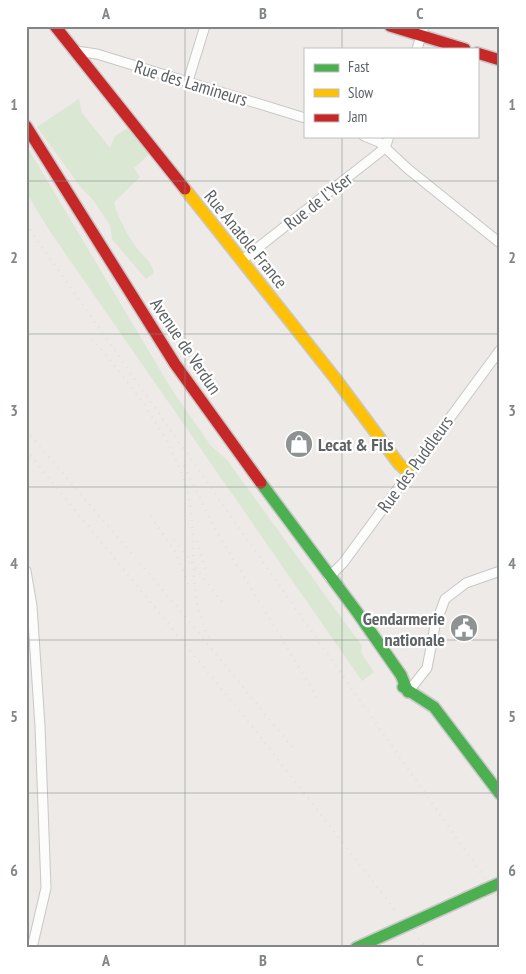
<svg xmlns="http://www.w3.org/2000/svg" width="526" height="974" font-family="'PT Sans Narrow',sans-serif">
<rect width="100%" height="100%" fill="#edeae7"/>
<g fill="#dae7d3">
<path d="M79,99l3,14 28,35 5,-12 13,-8 21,26 -15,14 6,9 -26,25c3,15 15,36 25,49 7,8 12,10 15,22l-8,6 -34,-40 -2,-14 -16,-24 -14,-15 -43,-59z"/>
<path d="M26,145l146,245 39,56 16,14 135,186 -1,7 13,19 -12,9 -313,-451 -23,-38z"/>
</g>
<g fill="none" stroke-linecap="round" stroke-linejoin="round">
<defs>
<g id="street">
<path d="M417,49l7,-23"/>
<path d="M76,51l21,3 208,64"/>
<path d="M188,81l17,-55"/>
<path d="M364,136l15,6 29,27 92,74"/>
<path d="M241,261l144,-113 4,-12"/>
<path d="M26,571l6,35 8,120 6,162 -14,60"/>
<path d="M329,577l14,-14 157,-213"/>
<path d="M408,692l19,-24 8,-42 10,-27 21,-16 34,-12"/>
</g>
<g id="fast">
<path d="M261,483l96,129 44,63 7,17"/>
<path d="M403,687l31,20 66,87"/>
<path d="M356,948l128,-58"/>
</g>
<path id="slow" d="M185,189l150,189 64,86 10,9"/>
<g id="jam">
<path d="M55,26l130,163"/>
<path d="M390,26l75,23"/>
<path d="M477,53l23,7"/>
<path d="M26,126l149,238 86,119"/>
</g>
</defs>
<use href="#street" stroke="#c7c8c7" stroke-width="11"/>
<use href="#fast" stroke="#c8c8c8" stroke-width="14"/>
<use href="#slow" stroke="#c8c8c8" stroke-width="14"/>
<use href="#jam" stroke="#c8c8c8" stroke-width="14"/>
<use href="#street" stroke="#fcfcfb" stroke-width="9"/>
<use href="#fast" stroke="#4caf50" stroke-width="11"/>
<use href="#slow" stroke="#ffc107" stroke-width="11"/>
<use href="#jam" stroke="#c62828" stroke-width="11"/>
<g stroke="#e2e2e2" stroke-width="2.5" stroke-dasharray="1 6" stroke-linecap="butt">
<path d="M26,224l474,676"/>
<path d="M92,339c38,43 88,107 98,165 8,52 -5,87 21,138"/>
<path d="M26,430l158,185 108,132"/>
<path d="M26,450l229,280 143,184"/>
<path d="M184,466l31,63 102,168"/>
<path d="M151,516l25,37 13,33"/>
<path d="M174,540l48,62"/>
<path d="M197,541l10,34"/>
<path d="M414,933l12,15"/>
</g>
<defs>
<path id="fast-bridge" d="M484,890l16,-7"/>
</defs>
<use href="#fast-bridge" stroke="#c8c8c8" stroke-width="14" stroke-linecap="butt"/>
<use href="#fast-bridge" stroke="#4caf50" stroke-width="11"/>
</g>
<path fill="none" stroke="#828687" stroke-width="1" stroke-opacity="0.55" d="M185,26v922M342,26v23M342,136v812M26,181h474M26,334h474M26,487h474M26,640h474M26,793h474"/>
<defs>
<symbol id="shop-disc" viewBox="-11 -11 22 22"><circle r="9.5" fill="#8f9292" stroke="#fff"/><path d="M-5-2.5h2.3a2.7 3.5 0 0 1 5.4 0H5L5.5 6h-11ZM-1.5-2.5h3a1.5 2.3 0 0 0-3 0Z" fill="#fff"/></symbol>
<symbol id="civic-disc" viewBox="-11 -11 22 22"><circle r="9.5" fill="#8f9292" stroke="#fff"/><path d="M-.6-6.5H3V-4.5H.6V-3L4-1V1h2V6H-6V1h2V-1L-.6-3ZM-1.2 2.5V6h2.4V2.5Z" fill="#fff"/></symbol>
</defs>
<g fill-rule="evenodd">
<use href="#shop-disc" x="283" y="428" width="32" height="32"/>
<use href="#civic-disc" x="448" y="612" width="32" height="32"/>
</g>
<g text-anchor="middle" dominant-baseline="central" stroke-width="4.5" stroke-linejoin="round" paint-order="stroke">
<g font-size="18" fill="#5d6265" stroke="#fff">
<text transform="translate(191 83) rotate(17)">Rue des Lamineurs</text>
<text transform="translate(318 201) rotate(-38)">Rue de l'Yser</text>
<text transform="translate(246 239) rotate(51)">Rue Anatole France</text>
<text transform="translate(186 346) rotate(56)">Avenue de Verdun</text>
<text transform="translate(415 464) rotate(-54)">Rue des Puddleurs</text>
</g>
<g font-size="18" font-weight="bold" fill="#5d6265" stroke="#fff" text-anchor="start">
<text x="318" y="444">Lecat &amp; Fils</text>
<text x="445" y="618" text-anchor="end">Gendarmerie<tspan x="445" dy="21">nationale</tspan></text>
</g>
</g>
<rect width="526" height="974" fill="none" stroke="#ffffff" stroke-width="55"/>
<rect x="304" y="48" width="175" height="90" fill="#ffffff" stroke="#bec0c1"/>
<rect x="314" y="64" width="25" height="8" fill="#4caf50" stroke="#bec0c1"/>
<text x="348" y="72" font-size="15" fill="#5d6265">Fast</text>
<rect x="314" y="89" width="25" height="8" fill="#ffc107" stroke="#bec0c1"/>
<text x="348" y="98" font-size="15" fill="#5d6265">Slow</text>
<rect x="314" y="114" width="25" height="8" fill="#c62828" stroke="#bec0c1"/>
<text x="348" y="122" font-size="15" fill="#5d6265">Jam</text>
<rect x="28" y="28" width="470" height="918" fill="none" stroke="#828687" stroke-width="2"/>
<g font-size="16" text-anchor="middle" font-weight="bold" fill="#828687">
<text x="106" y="19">A</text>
<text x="263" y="19">B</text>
<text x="420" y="19">C</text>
<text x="14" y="110">1</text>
<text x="512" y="110">1</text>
<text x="14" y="263">2</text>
<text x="512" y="263">2</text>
<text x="14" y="416">3</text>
<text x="512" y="416">3</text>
<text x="14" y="569">4</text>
<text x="512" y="569">4</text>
<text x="14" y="722">5</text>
<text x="512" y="722">5</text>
<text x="14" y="876">6</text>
<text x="512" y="876">6</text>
<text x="106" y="966">A</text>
<text x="263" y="966">B</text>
<text x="420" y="966">C</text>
</g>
</svg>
